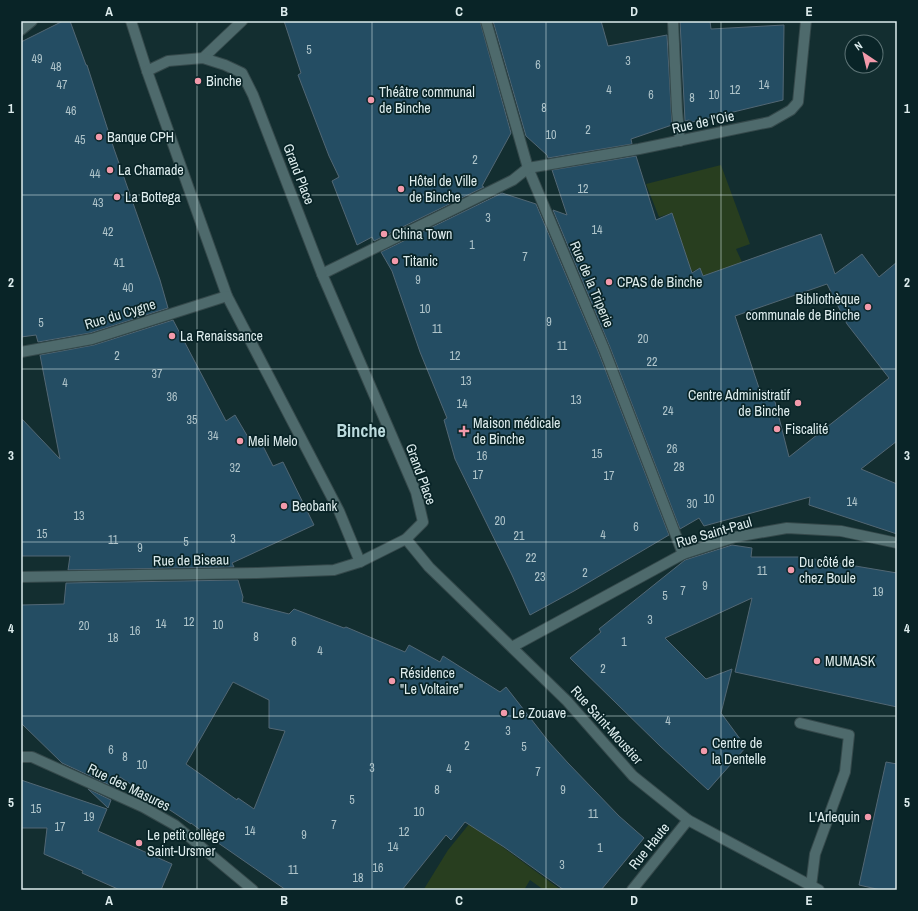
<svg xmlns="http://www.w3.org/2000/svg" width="918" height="911" font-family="'Archivo Narrow',sans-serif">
<rect width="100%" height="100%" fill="#132e30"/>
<g fill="#283e1f">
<path d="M721,165l29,79 -14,5 6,13 8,27 -44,-6 -6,-15 -9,4 -19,-59 -13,4 -13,-33z"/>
<path d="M470,823l91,67h-17l-14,-10 -6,10h-97l-3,-1 24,-39z"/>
</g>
<g fill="#244d63" stroke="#526774" fill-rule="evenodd">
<path d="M63,21h7l16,44h1l27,84 46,131 8,28 -78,25 -52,9 -2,-7 -15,2v-295z"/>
<path d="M284,21h196l31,112 -29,53 2,1 -110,54 -2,-4 -15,8 -25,-64 7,-4 -10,-21 -31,-81 3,-2z"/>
<path d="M493,21h108l7,25 59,-11 5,90 -41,14 1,5 -84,14 -1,-3 -21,-19z"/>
<path d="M680,21h30l1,8 73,-4 -1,75 -91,22 -3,-2 -4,1z"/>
<path d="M636,156l20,64 16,-7 20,60 8,-5 3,8 118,-42 14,40 27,-20 17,23 18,-15v179l-36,28 36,15v50l-88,-29 1,-8 -106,29 -5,-8 -19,11 -70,-182 -57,-137 14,5 -15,-45zM827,284l20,40 42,54 -100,79 -17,-67 -12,1 -25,-75z"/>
<path d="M502,193l34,11 62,147 71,184 -95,56 -44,24 -18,-40 -57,-116 -11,-39 3,-2 -27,-66 -28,-81 -11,-19z"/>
<path d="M173,320l53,101 9,-6 17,29 9,-2 12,24 10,-4 31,63 -82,38 2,4 -166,3 2,-14h-49v-138l39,41 -20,-104 54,-10z"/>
<path d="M732,545l20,3 -1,9h51l95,16v134l-162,-35 17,-74 -87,40 41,41 26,-10 -11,44 25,34 -38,43 -48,-44 -90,-88 31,-26 -2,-3 86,-69z"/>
<path d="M238,580l5,17 -1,5 47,12 5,-5 50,19 2,-1 59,25 4,-7 31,17 3,-6 57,36 6,-5 43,55 19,21 51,53 25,22 -43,52h-37l-60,-43 -39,-25 -14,18 -5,-5 -44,55h-116l-75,-52 -20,-15v1l-71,-47 -4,11 -54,-25 -41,-40v-118l43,-1 2,-21zM233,682l36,18v28l16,3 -31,78 -16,-11 -1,2 -51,-36z"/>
<path d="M886,762l11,2v126h-16l-22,-5z"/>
<path d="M21,780l86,29 -9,22 74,33 -11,26h-41l-38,-17 1,-2 -39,-17 3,-26h-26z"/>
<path d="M88,789l23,11 -3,8z"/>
</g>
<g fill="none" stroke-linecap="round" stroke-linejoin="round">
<defs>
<path id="lane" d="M800,723l49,12 -4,37 -30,82 -4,32"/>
<g id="street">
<path d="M131,21l16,50 80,225 112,215 21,51"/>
<path d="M486,21l42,147 76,181 79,205"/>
<path d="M673,21l4,90 3,30"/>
<path d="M21,30l11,-9"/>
<path d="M203,58l39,-37"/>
<path d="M322,274l191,-94 15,-12 111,-19 131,-27 21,-12 7,-8 8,-81"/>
<path d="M21,352l71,-13 135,-43"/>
<path d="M406,539l23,28 138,134 66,75 55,44 131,70"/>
<path d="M21,577l236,-4 77,-3 26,-8 46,-23 17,-17 -7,-30 -94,-218 -69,-179 -11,-22 -17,-8 -22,-7 -35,3 -21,10"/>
<path d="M512,647l171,-93 52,-17 52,-9 54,3 56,12"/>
<path d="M21,757h11l111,50 32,18 78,65"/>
<path d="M632,890l56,-70"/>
</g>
</defs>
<use href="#lane" stroke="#35494b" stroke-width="12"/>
<use href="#street" stroke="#35494b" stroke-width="12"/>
<use href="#lane" stroke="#4e6a6c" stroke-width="10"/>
<use href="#street" stroke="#4e6a6c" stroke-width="10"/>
</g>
<path fill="none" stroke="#ddeced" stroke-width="1" stroke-opacity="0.55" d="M197,21v869M372,21v869M546,21v869M721,21v869M21,195h876M21,369h876M21,542h876M21,716h876"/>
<g fill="#f39aab" stroke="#092427" stroke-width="1.5">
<circle cx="198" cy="81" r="4"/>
<circle cx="371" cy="100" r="4"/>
<circle cx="99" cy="137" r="4"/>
<circle cx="110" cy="170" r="4"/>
<circle cx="401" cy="189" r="4"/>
<circle cx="117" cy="197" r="4"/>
<circle cx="384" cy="234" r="4"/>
<circle cx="395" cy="261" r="4"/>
<circle cx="609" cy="282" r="4"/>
<circle cx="868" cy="307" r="4"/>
<circle cx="172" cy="336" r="4"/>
<circle cx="798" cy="403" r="4"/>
<circle cx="777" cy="429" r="4"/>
<path d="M462 425h4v4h4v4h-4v4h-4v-4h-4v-4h4z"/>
<circle cx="240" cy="441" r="4"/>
<circle cx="284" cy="506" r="4"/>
<circle cx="791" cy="570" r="4"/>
<circle cx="817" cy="661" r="4"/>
<circle cx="392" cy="681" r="4"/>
<circle cx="504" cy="713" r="4"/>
<circle cx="704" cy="751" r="4"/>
<circle cx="868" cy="817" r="4"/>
<circle cx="139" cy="843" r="4"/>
</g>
<g text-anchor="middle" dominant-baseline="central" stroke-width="3.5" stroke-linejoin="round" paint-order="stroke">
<g font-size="12" fill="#afc4ca">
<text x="309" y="50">5</text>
<text x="37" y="59">49</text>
<text x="628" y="61">3</text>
<text x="538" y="65">6</text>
<text x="56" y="67">48</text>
<text x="62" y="85">47</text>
<text x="764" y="85">14</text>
<text x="609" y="90">4</text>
<text x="735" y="90">12</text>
<text x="651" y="95">6</text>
<text x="714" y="95">10</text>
<text x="692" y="98">8</text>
<text x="544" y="108">8</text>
<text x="71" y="111">46</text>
<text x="588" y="130">2</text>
<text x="551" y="135">10</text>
<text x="80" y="140">45</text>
<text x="475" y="160">2</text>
<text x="95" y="174">44</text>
<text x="583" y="189">12</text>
<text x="98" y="203">43</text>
<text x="488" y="218">3</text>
<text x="597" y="230">14</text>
<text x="108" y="232">42</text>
<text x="472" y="245">1</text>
<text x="525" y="257">7</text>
<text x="119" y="263">41</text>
<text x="418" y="280">9</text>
<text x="128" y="288">40</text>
<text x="425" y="309">10</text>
<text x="549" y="322">9</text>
<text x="41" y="323">5</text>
<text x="437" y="329">11</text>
<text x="643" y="339">20</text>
<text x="562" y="346">11</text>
<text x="117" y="356">2</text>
<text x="455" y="356">12</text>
<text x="652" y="362">22</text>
<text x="157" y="374">37</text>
<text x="466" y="381">13</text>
<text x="65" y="383">4</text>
<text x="172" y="397">36</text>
<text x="576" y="400">13</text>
<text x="462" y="404">14</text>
<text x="668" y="411">24</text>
<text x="192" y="420">35</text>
<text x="213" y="436">34</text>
<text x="672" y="449">26</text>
<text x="597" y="454">15</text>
<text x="482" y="456">16</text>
<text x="679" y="467">28</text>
<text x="235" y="468">32</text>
<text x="478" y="475">17</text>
<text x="609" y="476">17</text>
<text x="709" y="499">10</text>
<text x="852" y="502">14</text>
<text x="692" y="504">30</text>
<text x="79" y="516">13</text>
<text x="500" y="521">20</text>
<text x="636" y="527">6</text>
<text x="42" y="534">15</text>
<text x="603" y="535">4</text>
<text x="519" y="536">21</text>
<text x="233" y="539">3</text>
<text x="113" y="540">11</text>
<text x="186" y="542">5</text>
<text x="140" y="548">9</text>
<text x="531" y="558">22</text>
<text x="762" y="571">11</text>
<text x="585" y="573">2</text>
<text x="540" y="577">23</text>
<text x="705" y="586">9</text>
<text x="683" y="591">7</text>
<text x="878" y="592">19</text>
<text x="665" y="596">5</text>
<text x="650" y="620">3</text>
<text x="189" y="622">12</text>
<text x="161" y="624">14</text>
<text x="218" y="625">10</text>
<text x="84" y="626">20</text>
<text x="135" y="631">16</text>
<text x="256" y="637">8</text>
<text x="113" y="638">18</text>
<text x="294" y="642">6</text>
<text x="624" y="642">1</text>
<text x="320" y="651">4</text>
<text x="603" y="669">2</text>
<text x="668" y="721">4</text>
<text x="508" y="731">3</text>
<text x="467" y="746">2</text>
<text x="524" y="747">5</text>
<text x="111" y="750">6</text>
<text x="125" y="757">8</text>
<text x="142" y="765">10</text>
<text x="372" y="768">3</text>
<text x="449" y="769">4</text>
<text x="538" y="772">7</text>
<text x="437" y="790">8</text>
<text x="563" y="790">9</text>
<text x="352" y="800">5</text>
<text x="36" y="809">15</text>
<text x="419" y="812">10</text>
<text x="593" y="814">11</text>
<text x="89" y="817">19</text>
<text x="334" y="825">7</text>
<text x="60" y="827">17</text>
<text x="250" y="831">14</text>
<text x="404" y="832">12</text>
<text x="304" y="835">9</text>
<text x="393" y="847">14</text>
<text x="600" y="848">1</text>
<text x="562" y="865">3</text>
<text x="378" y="868">16</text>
<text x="293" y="870">11</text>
<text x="358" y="878">18</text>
</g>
<g font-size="14" fill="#ddeced" stroke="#092427" text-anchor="start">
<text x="206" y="81">Binche</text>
<text x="379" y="92">Théâtre communal<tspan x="379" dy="16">de Binche</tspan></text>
<text x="107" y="137">Banque CPH</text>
<text x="118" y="170">La Chamade</text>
<text x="409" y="181">Hôtel de Ville<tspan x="409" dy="16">de Binche</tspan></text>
<text x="125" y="197">La Bottega</text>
<text x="392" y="234">China Town</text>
<text x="403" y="261">Titanic</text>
<text x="617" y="282">CPAS de Binche</text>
<text x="860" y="299" text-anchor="end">Bibliothèque<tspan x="860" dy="16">communale de Binche</tspan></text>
<text x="180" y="336">La Renaissance</text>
<text x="790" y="395" text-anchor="end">Centre Administratif<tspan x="790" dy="16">de Binche</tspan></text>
<text x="473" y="423">Maison médicale<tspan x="473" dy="16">de Binche</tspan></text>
<text x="785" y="429">Fiscalité</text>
<text x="248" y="441">Meli Melo</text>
<text x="292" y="506">Beobank</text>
<text x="799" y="562">Du côté de<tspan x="799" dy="16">chez Boule</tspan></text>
<text x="825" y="661">MUMASK</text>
<text x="400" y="673">Résidence<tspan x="400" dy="16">"Le Voltaire"</tspan></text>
<text x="512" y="713">Le Zouave</text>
<text x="712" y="743">Centre de<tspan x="712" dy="16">la Dentelle</tspan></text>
<text x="860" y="817" text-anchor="end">L'Arlequin</text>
<text x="147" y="835">Le petit collège<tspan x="147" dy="16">Saint-Ursmer</tspan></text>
</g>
<g font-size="14" fill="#ddeced" stroke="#092427">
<text transform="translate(703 122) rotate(-12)">Rue de l'Oie</text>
<text transform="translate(299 174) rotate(69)">Grand Place</text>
<text transform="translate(592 284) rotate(67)">Rue de la Triperie</text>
<text transform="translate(120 314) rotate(-17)">Rue du Cygne</text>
<text transform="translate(421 474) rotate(70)">Grand Place</text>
<text transform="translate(714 532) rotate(-16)">Rue Saint-Paul</text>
<text transform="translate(191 560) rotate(-1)">Rue de Biseau</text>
<text transform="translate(607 725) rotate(48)">Rue Saint-Moustier</text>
<text transform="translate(129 787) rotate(26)">Rue des Masures</text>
<text transform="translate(649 846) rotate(-51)">Rue Haute</text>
</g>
<g font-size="18" font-weight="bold" fill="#bcdbde" stroke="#092427">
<text x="361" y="430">Binche</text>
</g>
</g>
<rect width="918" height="911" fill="none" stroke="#092427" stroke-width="44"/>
<g transform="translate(864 54) rotate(325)"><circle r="19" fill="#092427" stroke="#5e7476"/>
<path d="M0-3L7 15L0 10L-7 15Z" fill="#f39aab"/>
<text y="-6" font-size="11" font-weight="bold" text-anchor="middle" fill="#ddeced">N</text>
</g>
<rect x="22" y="22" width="874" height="867" fill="none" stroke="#ddeced" stroke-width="1.5"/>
<g font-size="13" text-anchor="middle" font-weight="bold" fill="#ddeced">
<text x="109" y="16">A</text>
<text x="284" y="16">B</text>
<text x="459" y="16">C</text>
<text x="634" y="16">D</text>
<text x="809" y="16">E</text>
<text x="11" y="113">1</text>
<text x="907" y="113">1</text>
<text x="11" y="287">2</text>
<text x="907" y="287">2</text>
<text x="11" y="460">3</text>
<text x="907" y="460">3</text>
<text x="11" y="633">4</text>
<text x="907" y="633">4</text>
<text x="11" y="807">5</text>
<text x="907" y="807">5</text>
<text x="109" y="905">A</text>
<text x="284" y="905">B</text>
<text x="459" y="905">C</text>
<text x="634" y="905">D</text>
<text x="809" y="905">E</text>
</g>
</svg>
